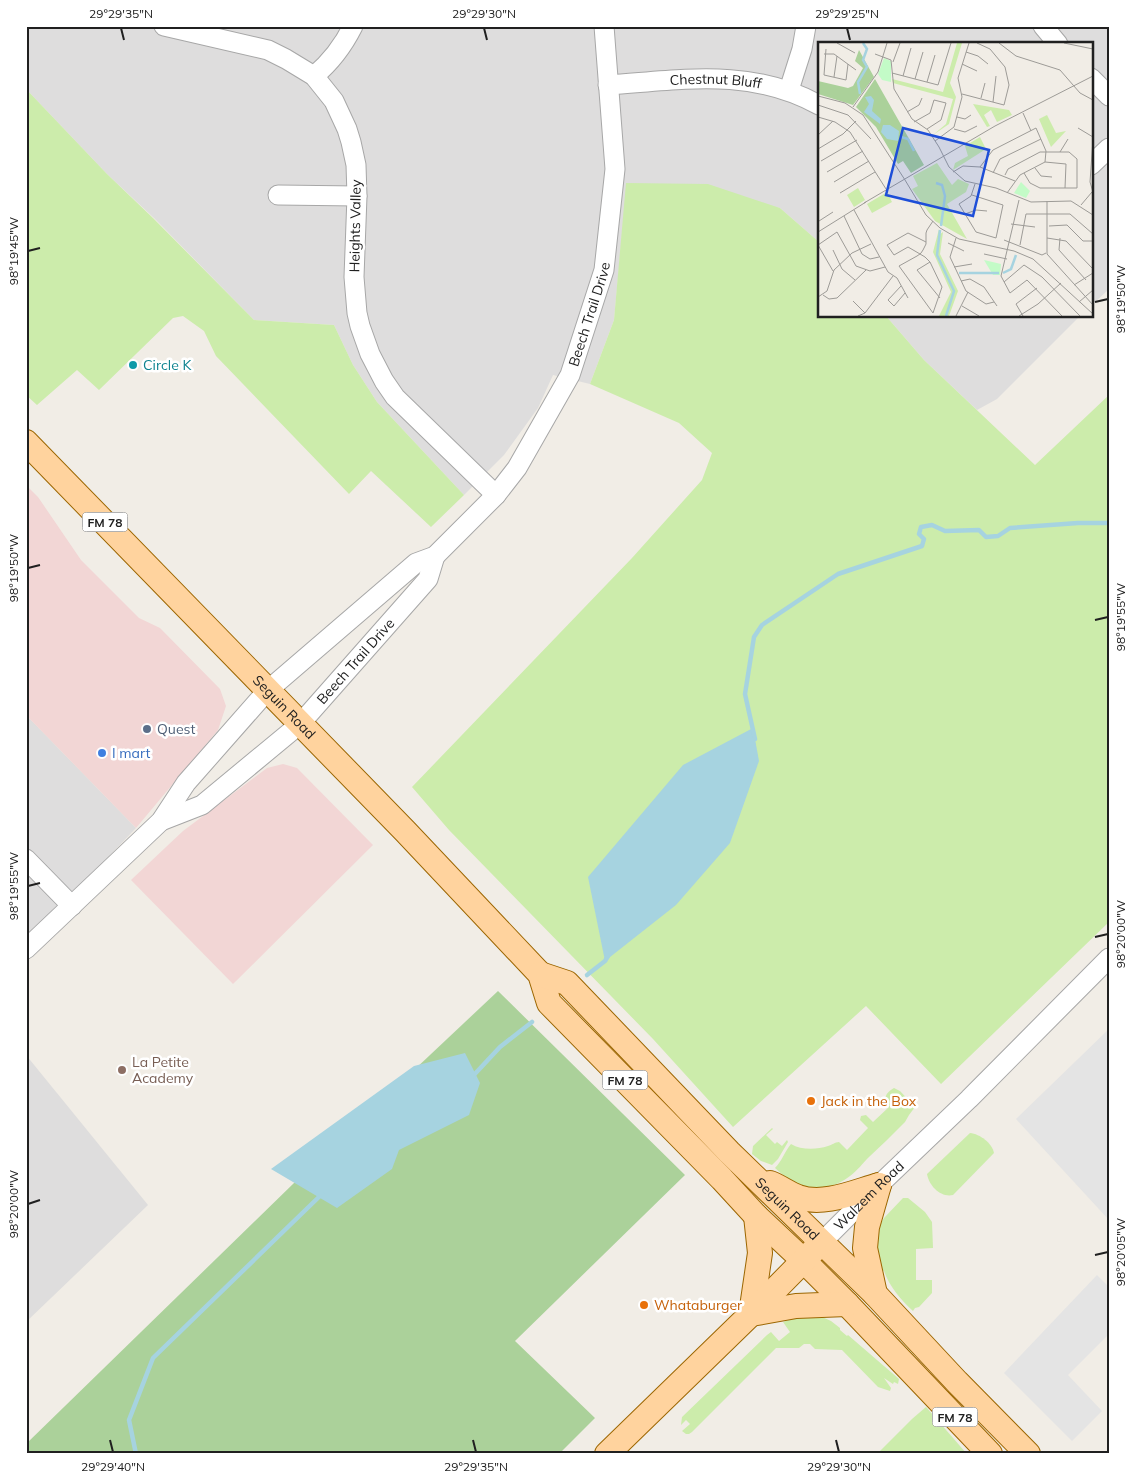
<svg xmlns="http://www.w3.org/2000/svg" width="1135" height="1480" font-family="Mulish,sans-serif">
<rect width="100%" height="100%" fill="#f1ede6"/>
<g fill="#dedddd">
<path d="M26,26h1083v263l-18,17v-262h-272v198l-39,-34 -153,-25 -13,137 -24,64 -37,-9 -15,33 -34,47 -40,40 -87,-93 -24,-37 -19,-40 -80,-5 -100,-102 -47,-44 -81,-85z"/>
<path d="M886,316h194l-83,83 -20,11 -53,-50z"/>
<path d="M26,715l110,113 -110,115z"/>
<path d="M26,1055l122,150 -122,117z"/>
</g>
<g fill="#f2d6d5">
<path d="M26,485l12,12 43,63 58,58 21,10 60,61 6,17 -8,24 -82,98 -110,-113z"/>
<path d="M283,764l14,4 76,77 -140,139 -102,-104 52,-49 84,-63z"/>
</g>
<g fill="#ccecab">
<path d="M26,89l81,85 46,44 101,102 80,5 19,40 24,37 87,93 -33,32 -60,-56 -22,23 -133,-138 -12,-25 -21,-15 -10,2 -74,72 -22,-20 -40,35 -11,-10z"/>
<path d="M626,183l82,1 72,24 39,34v74h67l38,44 111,105 74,-70v527l-168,162 -75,-78 -133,121 -80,-88 -204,-209 -37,-43 220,-229 70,-78 10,-27 -33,-30 -89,-39 24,-64z"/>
<path d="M894,1088l6,3 15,16 -6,8 -4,7c-12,12 -24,24 -36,35 -6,6 -12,14 -19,19 -27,20 -52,14 -75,-8 7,-7 10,-17 16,-24 10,6 25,6 37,2 4,-1 7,-4 11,-4l8,8 21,-22 -8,-8 1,-4 5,-1 7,7 16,-15 -4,-4c0,-8 2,-11 9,-15z"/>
<path d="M772,1128l1,1 -7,6 9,9 2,-2 5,4 5,-6 1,2 -10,17 -6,6 -11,-4 -9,-7 1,-8z"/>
<path d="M970,1133c10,1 22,10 24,20l-41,42c-12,3 -24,-9 -26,-21z"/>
<path d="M903,1198h5l17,14 7,10 1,26 -17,1v31h16v13l-13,14 -4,1 -2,3c-12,-11 -24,-25 -29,-40l-5,-2 -5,-11 5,-32 5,-8z"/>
<path d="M820,1316l11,5 9,7v2l7,6 1,-1 51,44 -1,5 -4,-2 -1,2 -9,-6 7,10 -1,3 -12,-4 -36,-37 -27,-1 -5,-5h-6l-5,4h-23l-84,84 -3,2h-3l-4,-3 8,-7 -4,-4 -5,5 1,-8 85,-82 4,-3 8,9 11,-9 -7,-10 12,-4z"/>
<path d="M926,1407l41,47h-90l35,-35z"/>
</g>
<path fill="#abd19a" d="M498,991l187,184 -170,166 80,77 -36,36h-533v-10l268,-261z"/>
<g fill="#e4e4e4">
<path d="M1109,1029v191l-93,-101z"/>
<path d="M1097,1275l12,12v47l-41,41 34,36 -30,30 -68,-68z"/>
</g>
<g fill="#a6d3e0">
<path d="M753,728l6,33 -29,82 -54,62 -71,56 -17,-84 95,-112z"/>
<path d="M465,1053l15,30 -11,32 -70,35 -7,19 -55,39 -66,-39 143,-103z"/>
</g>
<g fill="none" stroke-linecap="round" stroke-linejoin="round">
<g stroke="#a6d3e0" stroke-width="4.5">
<path d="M755,739l-10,-45 9,-57 8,-12 76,-51 84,-28 2,-7 -5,-5 2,-7 11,-2 13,6 34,-1 7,7 12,-1 12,-8 68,-5h31"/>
<path d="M587,975l18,-14 3,-5"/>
<path d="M472,1077l28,-30 32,-25"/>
<path d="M136,1454l-7,-34 24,-62 169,-164"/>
</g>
<defs>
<g id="minor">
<path d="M164,26l104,24 18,9 28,17 20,25 13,28 4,13 5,23 1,31 -3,81 3,36 3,13 10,28 14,27 11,16 101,98"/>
<path d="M1043,26l15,18"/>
<path d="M314,76c17,-14 29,-30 39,-50"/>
<path d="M1091,78l18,18"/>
<path id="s1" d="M608,85c74,-5 142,-18 211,20"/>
<path d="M789,90l13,-41 4,-23"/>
<path d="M1091,165l18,-17"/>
<path d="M278,195l79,1"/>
<path id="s2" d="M161,821l41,-16 98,-81 128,-145 7,-23"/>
<path d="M26,859l46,47"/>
<path id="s3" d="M26,949l135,-128 25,-38 81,-92 149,-128 19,-7 61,-61 21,-27 53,-93 34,-105 11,-101 -11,-143"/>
<path id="s4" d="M822,1242l57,-57 90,-86 140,-141"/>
</g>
<g id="major">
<path id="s5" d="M26,442l379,389 135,143 9,29 173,176 34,37 48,45 43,43 143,150"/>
<path id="s6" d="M540,974l27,9 162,169 146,142 82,88 71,72"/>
<path d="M770,1183c10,4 18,10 28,14 26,9 56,-5 81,-12"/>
<path d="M875,1294l-10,-46 2,-21 12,-42"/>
<path d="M751,1314l9,-61 -4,-37"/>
<path d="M751,1314l45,-8 51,-2"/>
<path d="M607,1454l144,-140 63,-64"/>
</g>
</defs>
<use href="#minor" stroke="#a7a7a7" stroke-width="21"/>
<use href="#major" stroke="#9c6600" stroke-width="26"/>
<use href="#minor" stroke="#fff" stroke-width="19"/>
<use href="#major" stroke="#ffd39e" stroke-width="24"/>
</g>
<path fill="none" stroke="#202020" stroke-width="2" d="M121,28l3,12M484,28l3,12M847,28l3,12M28,251l12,-3M1095,302l13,-3M28,568l12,-3M1095,620l13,-3M28,886l12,-3M1095,937l13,-3M28,1204l12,-4M1095,1255l13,-3M110,1440l3,12M473,1440l3,12M836,1440l3,12"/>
<circle fill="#0f9aa8" stroke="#fff" stroke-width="2" cx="133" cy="365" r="5"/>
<circle fill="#5c6f8a" stroke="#fff" stroke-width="2" cx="147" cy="729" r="5"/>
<circle fill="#3f7fe0" stroke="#fff" stroke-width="2" cx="102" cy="753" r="5"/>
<circle fill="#8d6e63" stroke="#fff" stroke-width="2" cx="122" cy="1070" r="5"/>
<g fill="#e8710a" stroke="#fff" stroke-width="2">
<circle cx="811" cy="1101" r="5"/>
<circle cx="644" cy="1305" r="5"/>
</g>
<g text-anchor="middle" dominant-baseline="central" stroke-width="5" stroke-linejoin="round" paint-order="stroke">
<g fill="#fff" stroke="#636363" stroke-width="1">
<rect x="82.5" y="512.5" width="45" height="19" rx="4"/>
<rect x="602.5" y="1070.5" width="45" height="19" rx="4"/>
<rect x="932.5" y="1407.5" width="45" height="19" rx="4"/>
</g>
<g font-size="12" font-weight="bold" fill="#202020">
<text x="105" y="522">FM 78</text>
<text x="625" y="1080">FM 78</text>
<text x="955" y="1417">FM 78</text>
</g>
<g font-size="14" fill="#202020" stroke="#fff">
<text stroke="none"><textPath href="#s1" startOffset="108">Chestnut Bluff</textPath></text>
<text transform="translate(355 226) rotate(-89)">Heights Valley</text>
<text stroke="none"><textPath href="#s3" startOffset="862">Beech Trail Drive</textPath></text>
<text stroke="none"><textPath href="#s2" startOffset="255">Beech Trail Drive</textPath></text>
<text stroke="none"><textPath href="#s5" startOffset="370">Seguin Road</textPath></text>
<text stroke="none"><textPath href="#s4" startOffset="66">Walzem Road</textPath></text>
<text stroke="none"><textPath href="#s6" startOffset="344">Seguin Road</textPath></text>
</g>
<g font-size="14" fill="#0d838f" stroke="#fff" text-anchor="start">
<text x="143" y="365">Circle K</text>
</g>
<g font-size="14" fill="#4e5e75" stroke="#fff" text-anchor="start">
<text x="157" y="729">Quest</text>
</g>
<g font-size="14" fill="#366cbe" stroke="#fff" text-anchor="start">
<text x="112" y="753">I mart</text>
</g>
<g font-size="14" fill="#785e54" stroke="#fff" text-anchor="start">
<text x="132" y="1062">La Petite<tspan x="132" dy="16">Academy</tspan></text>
</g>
<g font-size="14" fill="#c56008" stroke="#fff" text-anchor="start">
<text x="821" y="1101">Jack in the Box</text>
<text x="654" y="1305">Whataburger</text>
</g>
</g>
<g transform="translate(818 42)">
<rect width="275" height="275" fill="#f1ede6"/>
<path d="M139,1h5l-12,40 6,14 -7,27 -16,11 13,-11 7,-25 -60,-16 -1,-4 51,13zM155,62l36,6 3,5 -15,7 -6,-12 -7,5 6,11 -3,1zM229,73l9,18 10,-2 -15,16 -12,-28zM162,95l6,12 -33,21 2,-7 13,-7 -3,-10zM119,121l15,22 6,-6 11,5 -3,8 -19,12 20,35 -32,-18 -23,-32 6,-3 -5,-10zM40,146l7,12 -11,7 -7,-12zM69,150l5,10 -20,11 -5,-9zM121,187v6l4,-3 -3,22 18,37 -9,25h-10l12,-24 -18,-40z" fill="#ccecab"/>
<path d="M41,8l15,27 -21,28 -35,-11v-13l30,7 5,-2 10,-18 -8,-7zM57,37l49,86 -13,8 -8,-12 -5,3 -22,-37 -20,-20z" fill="#abd19a"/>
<path d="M66,16l7,3v21l-9,-2 -4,-6zM203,140l9,9 -4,7 -12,-5zM166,218l17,4 -1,11h-7z" fill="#c3fbc7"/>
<path d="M53,54l3,4 -2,11 9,8 -1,5 -16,-12 5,-8 -4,-7zM65,83h7l9,6 -1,10 -11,-2 -6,-7z" fill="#a6d3e0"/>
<path fill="none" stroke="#a6d3e0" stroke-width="2.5" d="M42,52l-2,-12 9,-15 -4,-7 4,-11 -4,-6M83,95l7,2 6,12M118,141l6,2 3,11 -4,30M122,188l-3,25 17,36 -8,25M141,231h40M185,231l8,-4 5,-14"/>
<path fill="none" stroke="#9d9b97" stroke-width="1" d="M19,1l18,10M181,1l17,13 44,14 20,23 13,7M246,1l29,6M8,7l-2,26 22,5 2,-16M148,10l12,4 10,8M6,12h10l22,16M57,12l16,6 3,29 18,30 16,11 11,17M75,20l7,-19M144,22l15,7M74,31l46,12 13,-42M85,34l8,-28M16,35l3,-21M97,37l8,-27M109,40l8,-27M144,52l42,11 5,-20 -4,-18 -15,-18 -13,-6M0,54l27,7 18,12 42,65M163,56l4,-15M175,60l3,-26M0,63l30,10 23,24M35,65l25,-35 9,-29M89,70l12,-7 3,-7M205,71l8,18M0,75l17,5 15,10 36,57M139,75l8,2 6,-4M96,80l16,-9 4,-13 12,3 -5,17 -14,9M260,86l15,9M136,87l11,3 12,-6M0,93l15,-14M275,97l-3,43 3,10M117,99l19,-14 8,-30 -4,-19 11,-35M121,105l10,20 16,14 31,7 35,14 40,-1 22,14M0,107l25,-15 13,-13M242,110l8,-13M3,119l36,-21M227,120l21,2 -1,24M162,125l35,14M217,126l6,8 11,1M9,130l36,-21M135,130l10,-6 17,1 13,-17 43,-22 10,23 -1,11 -25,13 -13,18M175,131l7,-14 41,-20M187,133l3,-6 32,-17h29l8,7v29h-37l-10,-5 -6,-10M87,138l21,35 14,13 19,11 55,12 19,8 60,55M16,140l35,-21M22,151l35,-21M154,153l31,10 -7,33 -20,-6 -17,-28 12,-8 4,-12M201,158l-18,76 9,17 17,-13 35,36M229,159v53l46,51M46,161l131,-77 98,-50M263,163l11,-13M36,168l34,62 9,6 11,20M147,172l11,-4 11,1M26,174l18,38 8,5 9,-2M1,179l14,-9M193,182l24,3M231,184l18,-1 16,16h10M0,190l48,-30M138,196l-6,19 16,34 20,13 8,-2M229,196l19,3 27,28M242,196l-1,12 27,30M186,198l38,15 4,-2M108,200l-18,-9 -21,12 7,10 14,-8 12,7 5,3 5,5 12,25 -9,26 -34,-47 18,-10 3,-2 1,-1 2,-3 3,-6v-11l1,-3 6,-9M130,201l16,8M0,203l19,-13 19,34 14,5 15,-4M0,203l15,26M202,203l6,-31h44l23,20M15,208l9,19 13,11M166,212l23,5M112,220l-13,8 23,28M136,225l18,-3M143,239l9,-2 14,8 13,19M186,240l20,-17 18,12 38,39M256,243l19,-12M83,244l-13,14 6,6 11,-13M5,253l6,4 8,-1 29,-28M0,255l9,-6 7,-21 18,-17 19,-9M35,259l12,12M261,260l14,-12M144,264l17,10M40,274l7,-3 28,-37M138,274l12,-24M201,274l19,-12 23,-21M205,274l-7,-12 21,-16"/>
<path fill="#1d4ed8" fill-opacity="0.15" stroke="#1d4ed8" stroke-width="2.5" d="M85,86l86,22 -16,66 -87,-21z"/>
<rect width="275" height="275" fill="none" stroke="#202020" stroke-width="2.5"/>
</g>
<rect width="1135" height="1480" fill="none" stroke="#ffffff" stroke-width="55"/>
<rect x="28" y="28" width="1080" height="1424" fill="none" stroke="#202020" stroke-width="2"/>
<g font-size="12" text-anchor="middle" fill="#202020">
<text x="121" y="18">29°29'35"N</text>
<text x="484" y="18">29°29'30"N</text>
<text x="847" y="18">29°29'25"N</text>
<text transform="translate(14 251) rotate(-90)" y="4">98°19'45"W</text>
<text transform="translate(1121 299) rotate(-90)" y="4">98°19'50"W</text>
<text transform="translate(14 568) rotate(-90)" y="4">98°19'50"W</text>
<text transform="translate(1121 617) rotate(-90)" y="4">98°19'55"W</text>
<text transform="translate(14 886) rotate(-90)" y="4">98°19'55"W</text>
<text transform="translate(1121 934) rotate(-90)" y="4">98°20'00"W</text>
<text transform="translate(14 1204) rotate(-90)" y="4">98°20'00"W</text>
<text transform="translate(1121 1252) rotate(-90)" y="4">98°20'05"W</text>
<text x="113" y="1471">29°29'40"N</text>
<text x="476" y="1471">29°29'35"N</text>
<text x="839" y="1471">29°29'30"N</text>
</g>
</svg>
